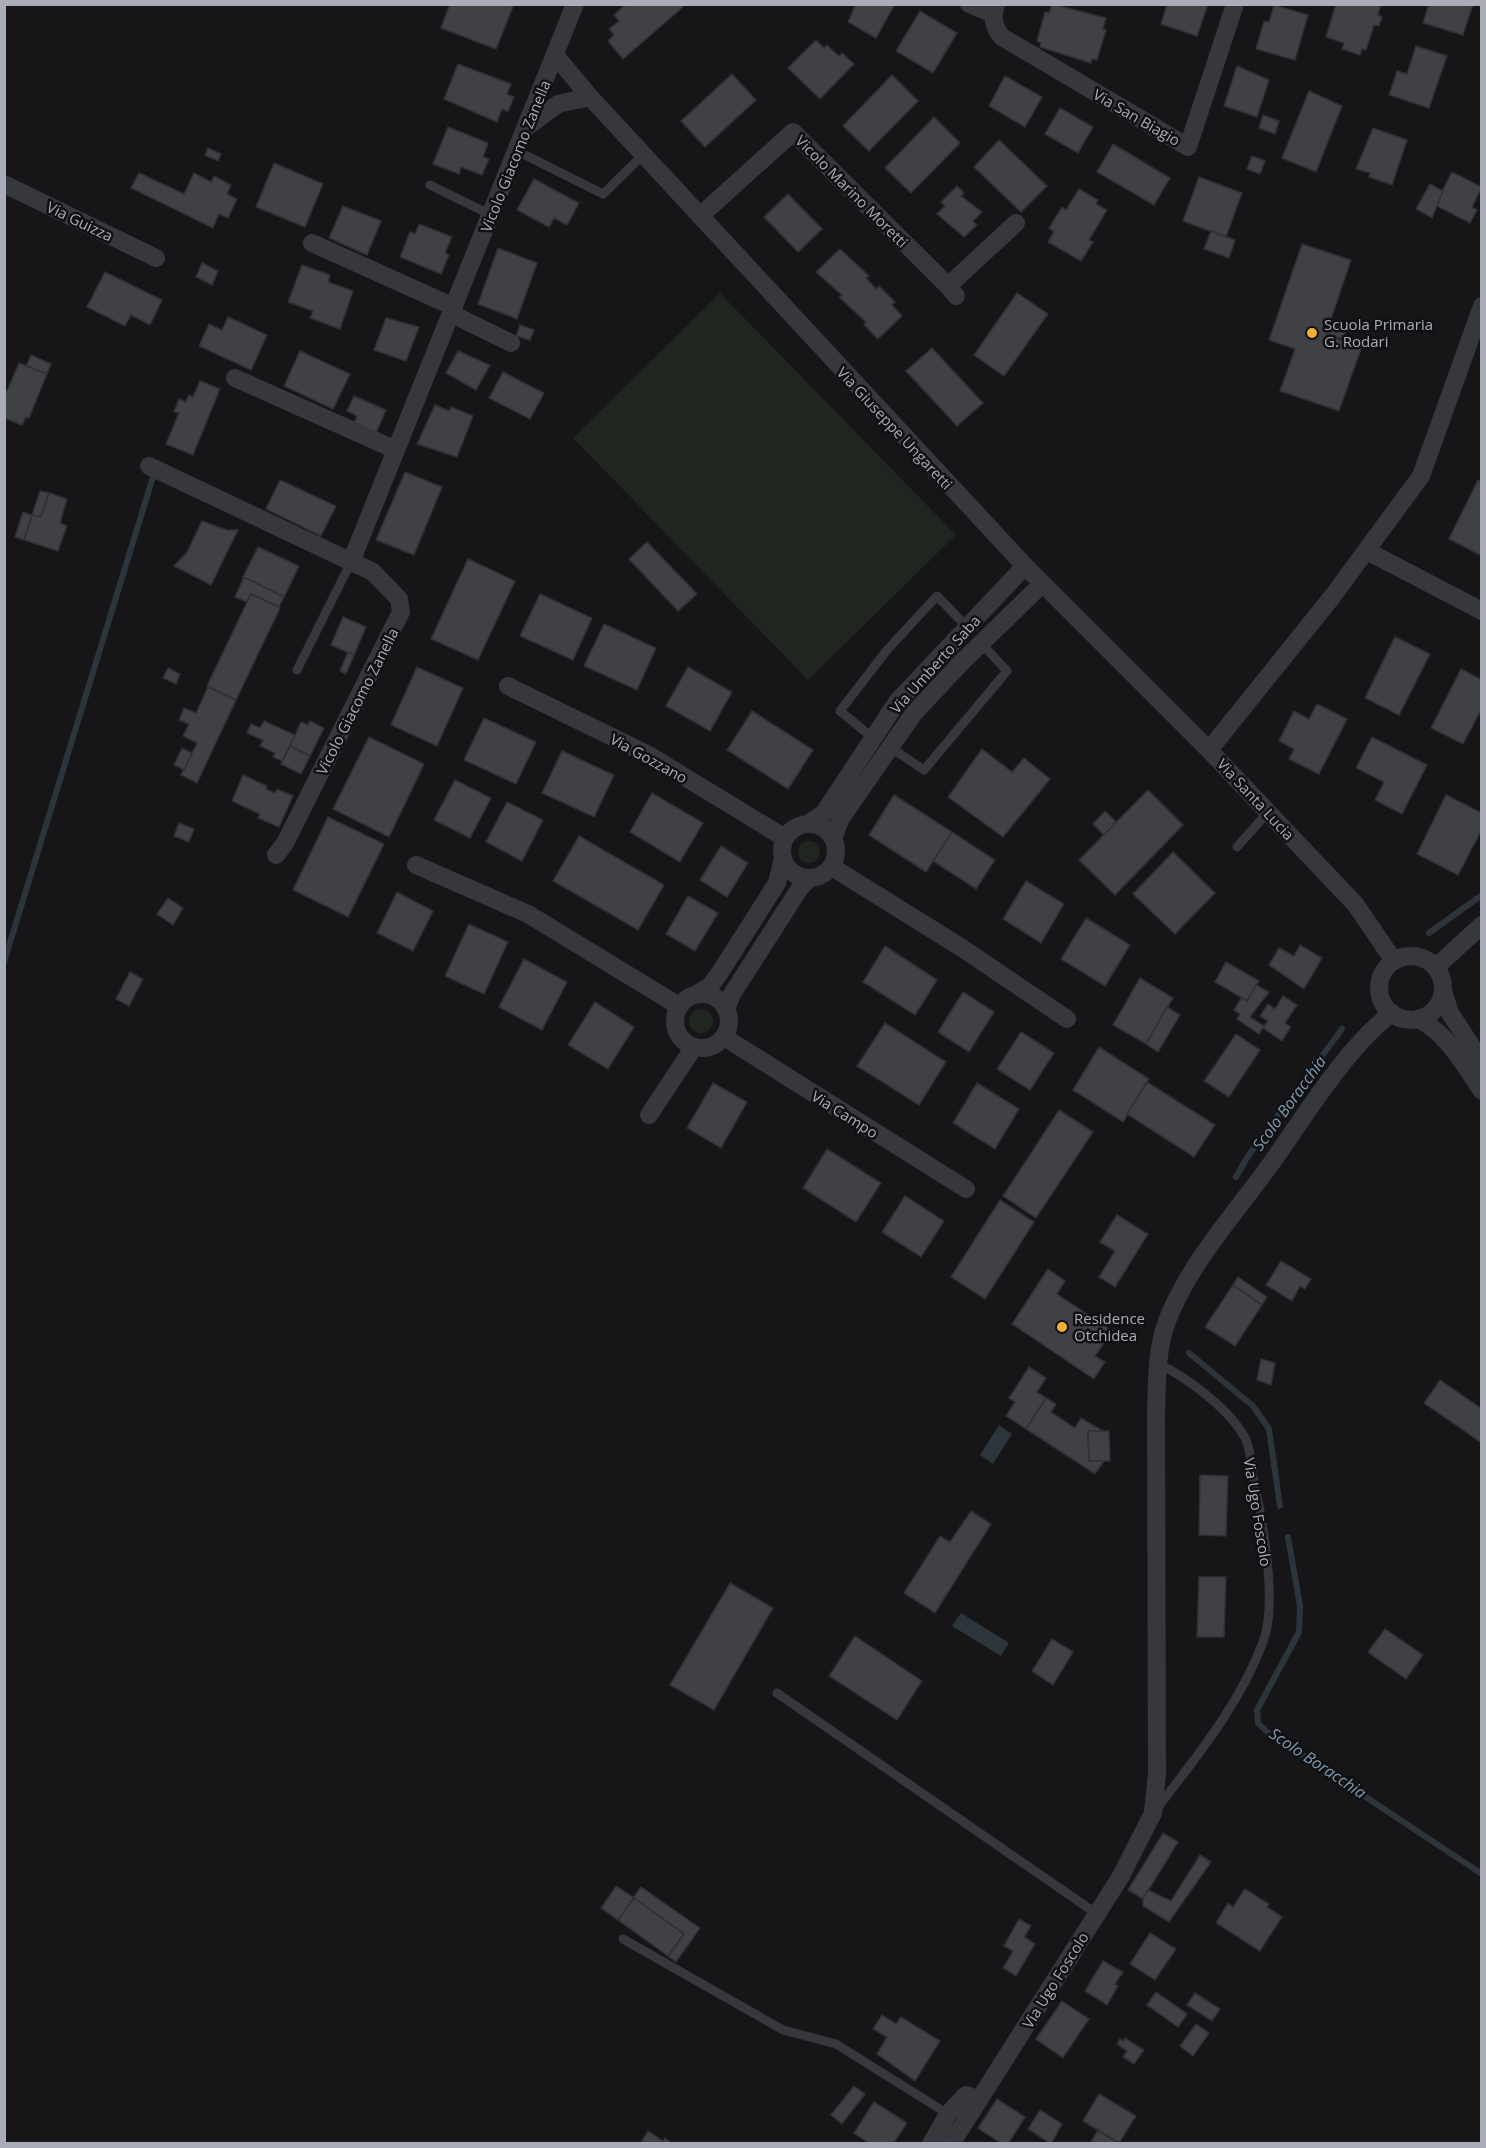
<svg xmlns="http://www.w3.org/2000/svg" width="1486" height="2148" font-family="'Open Sans',sans-serif">
<rect width="100%" height="100%" fill="#161618"/>
<g fill="#1e261f">
<path d="M720,293l236,242 -148,145 -235,-242z"/>
<circle cx="809" cy="852" r="11"/>
<circle cx="701" cy="1021" r="12"/>
</g>
<g fill="#2c353c">
<path d="M999,1425l13,9 -19,30 -13,-9z"/>
<path d="M961,1613l48,30 -8,13 -49,-30z"/>
</g>
<g fill="none" stroke-linecap="round" stroke-linejoin="round">
<g stroke="#2c353c" stroke-width="6">
<path d="M1429,933l53,-38"/>
<path d="M4,962l149,-485"/>
<path d="M1236,1177l12,-21 94,-127"/>
<path d="M1189,1353l64,53 16,23 11,77"/>
<path d="M1288,1537l12,69 -1,26 -42,78 1,13 8,8 216,143"/>
</g>
</g>
<g fill="#404145" stroke="#303034" stroke-width="1.5">
<path d="M450,4h64l-18,45 -55,-21z"/>
<path d="M626,4h54l3,3 -60,52 -15,-18 6,-6 -5,-6 10,-8 -5,-6z"/>
<path d="M856,4h39l-19,34 -28,-16z"/>
<path d="M1052,4l54,14 -3,11 3,1 -9,30 -5,-1 -1,4 -51,-16 1,-4 -4,-2 8,-29 4,1z"/>
<path d="M1167,4h41l-11,32 -36,-12z"/>
<path d="M1336,4h45l-3,11 4,2 -3,9 -5,-1 -8,25 -4,-1 -2,6 -18,-6 2,-6 -18,-6z"/>
<path d="M1429,4h44l-10,31 -40,-12z"/>
<path d="M1274,5l34,10 -13,45 -39,-11 8,-28 5,1z"/>
<path d="M920,11l37,22 -24,40 -37,-22z"/>
<path d="M816,40l8,8 3,-3 12,11 3,-3 12,11 -34,35 -32,-31z"/>
<path d="M1416,46l31,10 -18,52 -40,-13 8,-24 10,3z"/>
<path d="M458,64l53,20 -4,10 7,3 -6,15 -6,-3 -5,13 -53,-23z"/>
<path d="M1237,66l32,14 -12,37 -33,-11z"/>
<path d="M732,74l24,26 -51,47 -24,-26z"/>
<path d="M892,75l26,26 -49,50 -26,-25z"/>
<path d="M1005,76l37,21 -17,30 -36,-21z"/>
<path d="M1309,91l33,15 -26,66 -34,-14z"/>
<path d="M1060,108l33,19 -15,26 -33,-19z"/>
<path d="M1263,115l16,6 -4,13 -16,-6z"/>
<path d="M934,117l26,26 -49,50 -26,-25z"/>
<path d="M448,127l40,16 -5,14 6,2 -7,16 -21,-8 -2,7 -26,-10z"/>
<path d="M1373,128l34,12 -15,45 -23,-8 1,-4 -14,-4z"/>
<path d="M999,140l48,46 -26,26 -47,-45z"/>
<path d="M1113,144l57,34 -16,27 -57,-33z"/>
<path d="M208,148l13,6 -3,7 -13,-6z"/>
<path d="M1252,156l13,5 -5,13 -13,-5z"/>
<path d="M274,163l49,21 -18,43 -49,-20z"/>
<path d="M1452,172l30,15 -10,20 5,3 -7,13 -35,-18z"/>
<path d="M139,173l45,21 10,-21 17,9 3,-6 17,9 -4,9 10,5 -9,19 -9,-4 -6,14 -82,-40z"/>
<path d="M1199,177l43,16 -16,44 -43,-16z"/>
<path d="M534,179l45,24 -12,22 -13,-7 -5,9 -32,-17z"/>
<path d="M1430,184l13,7 -11,27 -16,-9z"/>
<path d="M957,186l7,7 -3,3 21,16 -9,9 4,4 -13,12 -27,-23 8,-8 -4,-4z"/>
<path d="M1079,189l19,11 -2,4 11,6 -18,30 4,2 -12,19 -33,-19 6,-10 -5,-4 13,-21 4,3z"/>
<path d="M788,194l34,35 -24,23 -34,-35z"/>
<path d="M343,206l38,15 -14,34 -38,-17z"/>
<path d="M419,224l33,13 -7,16 4,2 -8,19 -41,-17 10,-25 5,2z"/>
<path d="M1211,231l24,9 -6,18 -25,-9z"/>
<path d="M1302,244l49,16 -25,74 35,15 -22,62 -59,-20 15,-42 -26,-9z"/>
<path d="M498,248l39,15 -20,56 -39,-15z"/>
<path d="M840,249l29,27 -3,2 10,11 3,-3 16,16 -3,3 10,11 -24,23 -14,-14 2,-3 -27,-25 3,-2 -26,-23z"/>
<path d="M202,263l16,8 -6,14 -16,-8z"/>
<path d="M302,265l28,10 -2,7 25,9 -13,38 -30,-11 3,-7 -25,-9z"/>
<path d="M105,272l57,28 -12,25 -19,-10 -6,11 -38,-19z"/>
<path d="M1017,293l31,21 -44,62 -30,-21z"/>
<path d="M228,317l39,18 -16,35 -52,-24 10,-22 13,6z"/>
<path d="M386,318l33,9 -13,34 -32,-11z"/>
<path d="M1330,321l18,6 -5,12 -17,-5z"/>
<path d="M520,325l14,5 -4,10 -14,-4z"/>
<path d="M932,348l51,55 -26,23 -51,-55z"/>
<path d="M300,351l50,23 -17,35 -49,-23z"/>
<path d="M458,351l32,14 -14,25 -30,-17z"/>
<path d="M31,355l20,9 -4,10 -21,-8z"/>
<path d="M19,363l28,11 -18,44 -3,-1 -4,8 -18,-7v-29l3,2z"/>
<path d="M503,372l41,21 -14,26 -41,-21z"/>
<path d="M200,381l20,8 -27,66 -27,-11 13,-31 -5,-1 5,-13 7,3 3,-7 4,2z"/>
<path d="M354,396l32,14 -10,23 -22,-10 3,-7 -10,-5z"/>
<path d="M435,405l14,6 2,-4 22,9 -16,41 -40,-13z"/>
<path d="M405,472l37,15 -28,68 -38,-15z"/>
<path d="M280,480l56,26 -15,30 -55,-27z"/>
<path d="M1478,480l4,2v74l-33,-17z"/>
<path d="M40,491l9,2 -8,24 -9,-2z"/>
<path d="M49,493l18,6 -7,24 7,3 -9,25 -34,-11 8,-25 9,2z"/>
<path d="M23,512l9,3 -8,25 -9,-3z"/>
<path d="M202,521l25,9h11l-27,55 -37,-19 13,-14z"/>
<path d="M647,542l50,52 -19,17 -49,-52z"/>
<path d="M258,547l41,19 -15,31 -41,-20z"/>
<path d="M468,559l47,22 -37,79 -47,-21z"/>
<path d="M244,577l40,20 -5,10 -28,-13 -4,8 -12,-5z"/>
<path d="M251,594l29,14 -44,92 -29,-14z"/>
<path d="M540,594l52,24 -19,42 -53,-24z"/>
<path d="M343,617l23,10 -12,28 -23,-10z"/>
<path d="M604,624l52,24 -19,42 -53,-24z"/>
<path d="M1395,637l35,17 -31,61 -34,-17z"/>
<path d="M348,652l6,3 -8,19 -6,-3z"/>
<path d="M417,667l46,21 -26,58 -46,-21z"/>
<path d="M688,667l44,25 -22,39 -44,-25z"/>
<path d="M168,668l12,6 -4,10 -13,-6z"/>
<path d="M1461,669l21,11v28l-19,36 -32,-16z"/>
<path d="M208,687l28,13 -39,83 -16,-8 16,-32 -14,-7 6,-12 -10,-4 5,-12 12,5z"/>
<path d="M1317,704l30,15 -28,55 -30,-15 5,-10 -15,-8 15,-30 15,8z"/>
<path d="M752,711l61,39 -25,39 -61,-39z"/>
<path d="M484,718l52,24 -20,42 -52,-24z"/>
<path d="M264,721l31,14 -13,26 -9,-4 2,-4 -15,-7 3,-6 -16,-7 4,-9 9,4z"/>
<path d="M310,721l14,7 -14,28 -20,-10 11,-24 7,3z"/>
<path d="M369,737l55,27 -35,73 -56,-28z"/>
<path d="M1372,737l55,28 -25,49 -27,-14 9,-18 -28,-14z"/>
<path d="M290,746l20,10 -9,18 -20,-10z"/>
<path d="M182,748l10,5 -8,17 -10,-5z"/>
<path d="M982,749l30,23 12,-14 26,21 -47,58 -55,-40z"/>
<path d="M562,751l52,24 -20,42 -52,-24z"/>
<path d="M243,775l24,11 -1,3 9,4 2,-4 16,7 -14,31 -21,-9 2,-4 -28,-13z"/>
<path d="M455,780l36,18 -21,40 -36,-18z"/>
<path d="M1148,790l35,35 -68,70 -36,-35z"/>
<path d="M652,793l51,30 -23,39 -50,-30z"/>
<path d="M894,795l58,37 -26,40 -57,-37z"/>
<path d="M1446,795l36,18v16l-24,46 -41,-21z"/>
<path d="M507,802l36,18 -21,41 -36,-19z"/>
<path d="M1105,811l11,11 -12,13 -11,-11z"/>
<path d="M328,817l56,27 -36,73 -55,-27z"/>
<path d="M179,823l15,6 -5,13 -15,-6z"/>
<path d="M952,832l43,28 -19,29 -43,-28z"/>
<path d="M579,836l85,49 -26,45 -85,-49z"/>
<path d="M721,846l27,17 -21,34 -27,-17z"/>
<path d="M1173,852l42,41 -40,41 -42,-40z"/>
<path d="M1026,881l38,23 -23,39 -38,-24z"/>
<path d="M397,892l36,19 -20,40 -36,-18z"/>
<path d="M688,896l30,17 -23,38 -29,-17z"/>
<path d="M168,898l15,10 -10,17 -16,-11z"/>
<path d="M1086,918l44,27 -25,41 -44,-27z"/>
<path d="M469,924l39,18 -24,52 -39,-18z"/>
<path d="M1300,945l22,13 -18,31 -35,-24 10,-17 15,8z"/>
<path d="M885,946l52,34 -22,35 -52,-33z"/>
<path d="M524,959l43,23 -25,48 -43,-23z"/>
<path d="M1226,962l33,19 -12,20 -32,-19z"/>
<path d="M130,972l13,7 -14,27 -13,-7z"/>
<path d="M1140,978l33,20 -27,46 -33,-19z"/>
<path d="M1256,985l13,7 -19,25 14,9 -5,8 -22,-15 3,-5 -6,-4 8,-13 5,4z"/>
<path d="M963,992l31,20 -25,40 -31,-20z"/>
<path d="M1283,996l14,9 -12,18 6,4 -9,14 -19,-13 5,-7 -8,-5 8,-12 7,5z"/>
<path d="M595,1002l39,25 -26,42 -40,-24z"/>
<path d="M1167,1007l13,8 -22,37 -12,-8z"/>
<path d="M885,1023l61,39 -27,43 -62,-39z"/>
<path d="M1021,1032l33,21 -24,37 -33,-21z"/>
<path d="M1236,1034l24,16 -31,47 -25,-16z"/>
<path d="M1099,1047l50,32 -26,43 -50,-32z"/>
<path d="M1147,1082l68,43 -21,32 -67,-43z"/>
<path d="M713,1083l34,19 -26,46 -34,-20z"/>
<path d="M977,1083l42,26 -24,40 -42,-26z"/>
<path d="M1059,1110l34,22 -57,86 -33,-22z"/>
<path d="M827,1149l54,34 -25,39 -53,-34z"/>
<path d="M905,1196l39,25 -23,36 -39,-25z"/>
<path d="M1000,1200l34,22 -49,77 -34,-22z"/>
<path d="M1117,1215l31,19 -33,53 -16,-10 16,-26 -15,-9z"/>
<path d="M1281,1261l30,18 -6,10 -5,-3 -8,15 -26,-16z"/>
<path d="M1048,1269l17,12 -8,13 55,37 -17,25 10,6 -11,17 -82,-55z"/>
<path d="M1238,1277l29,20 -5,8 -29,-20z"/>
<path d="M1233,1285l29,20 -27,41 -30,-19z"/>
<path d="M1261,1359l14,4 -4,22 -14,-5z"/>
<path d="M1029,1367l17,11 -9,14 9,6 -20,31 -20,-13 9,-14 -6,-4z"/>
<path d="M1440,1380l42,29v34l-58,-40z"/>
<path d="M1046,1398l10,6 -5,8 24,16 6,-10 22,13h-15l1,30h15l-9,13 -69,-45z"/>
<path d="M1088,1431h21l1,30h-21z"/>
<path d="M1200,1475l28,1 -2,60 -27,-1z"/>
<path d="M971,1511l20,13 -56,89 -31,-20 36,-57 10,6z"/>
<path d="M1199,1577h27l-2,60h-27z"/>
<path d="M730,1583l43,25 -59,102 -44,-25z"/>
<path d="M1385,1629l38,26 -17,24 -38,-27z"/>
<path d="M855,1636l67,45 -25,39 -68,-44z"/>
<path d="M1052,1639l21,13 -20,33 -21,-14z"/>
<path d="M1163,1833l15,9 -35,57 -15,-9z"/>
<path d="M1200,1855l11,7 -42,60 -26,-16v-7l5,-9 23,11z"/>
<path d="M616,1886l18,12 -16,22 -17,-12z"/>
<path d="M641,1887l59,41 -24,34 -8,-6 16,-22 -51,-36z"/>
<path d="M1245,1889l24,15 -2,3 15,10 -22,34 -44,-28 12,-20 5,4z"/>
<path d="M634,1898l50,36 -16,22 -50,-36z"/>
<path d="M1019,1919l12,7 -7,11 11,7 -19,32 -13,-8 10,-17 -9,-5z"/>
<path d="M1150,1933l26,16 -21,31 -25,-16z"/>
<path d="M1103,1961l20,11 -8,12 3,2 -11,19 -22,-14z"/>
<path d="M1156,1992l31,22 -9,13 -31,-22z"/>
<path d="M1195,1993l25,16 -8,12 -25,-16z"/>
<path d="M1062,2001l27,18 -26,39 -27,-19z"/>
<path d="M882,2015l14,9 5,-7 39,24 -25,40 -38,-27 10,-17 -14,-8z"/>
<path d="M1196,2024l13,9 -16,23 -13,-10z"/>
<path d="M1125,2038l19,12 -10,14 -11,-7 4,-6 -10,-7 3,-5 4,2z"/>
<path d="M854,2086l11,8 -23,30 -11,-9z"/>
<path d="M1099,2094l37,22 -17,27 -36,-22z"/>
<path d="M997,2099l28,18 -17,27h-6l-24,-16z"/>
<path d="M874,2102l33,21 -14,21h-23l-16,-11z"/>
<path d="M1040,2110l22,14 -11,20 -23,-15z"/>
<path d="M1098,2130v1l22,13 -29,-2z"/>
<path d="M648,2131l15,10 2,-3 8,6h-33z"/>
</g>
<g fill="none" stroke-linecap="round" stroke-linejoin="round">
<g stroke="#37383d" stroke-width="9">
<path d="M517,151l86,43 41,-40"/>
<path d="M430,185l61,30"/>
<path d="M297,670l54,-108"/>
<path d="M873,738l-33,-27 47,-61 50,-54 30,31"/>
<path d="M890,747l34,23 83,-99 -26,-28"/>
<path d="M1237,847l31,-35"/>
<path d="M777,1693l320,221"/>
<path d="M1156,1810c40,-53 83,-104 107,-168 15,-39 -1,-124 -10,-166 -2,-11 -2,-25 -7,-36 -13,-28 -60,-64 -88,-76"/>
<path d="M623,1939l160,91 53,14 112,70"/>
</g>
<g stroke="#37383d" stroke-width="18">
<path d="M969,4l24,10"/>
<path d="M996,4c-4,14 -3,23 6,33l186,110 47,-143"/>
<path d="M555,55l35,42 435,469 184,184 147,155 38,56"/>
<path d="M528,126l30,-22 32,-7"/>
<path d="M4,184l152,74"/>
<path d="M700,216l93,-84 155,154 8,10"/>
<path d="M312,243l142,64"/>
<path d="M948,286l68,-63"/>
<path d="M452,314l59,29"/>
<path d="M235,378l161,72"/>
<path d="M149,466l224,106 26,27 2,13 -116,231 -9,12"/>
<path d="M1367,551l115,60"/>
<path d="M351,562l224,-558"/>
<path d="M508,686l139,68 138,84"/>
<path d="M1209,750l123,-153 89,-121 61,-170"/>
<circle cx="809" cy="851" r="27"/>
<path d="M808,824l16,-11 73,-111 128,-136"/>
<path d="M833,838l8,-20 73,-105 47,-50 81,-79"/>
<path d="M416,865l112,49 151,92"/>
<path d="M832,867l130,81 105,71"/>
<circle cx="1411" cy="988" r="32"/>
<path d="M1436,967l46,-42"/>
<path d="M1443,991l7,22 32,49"/>
<circle cx="702" cy="1021" r="27"/>
<path d="M697,994l13,-8 9,-12 58,-91 6,-25"/>
<path d="M726,1009l6,-15 68,-106 9,-9"/>
<path d="M1418,1019c29,14 46,46 64,72"/>
<path d="M724,1037l242,152"/>
<path d="M649,1115l45,-68"/>
<path d="M931,2144l17,-30 18,-19 13,5"/>
<path d="M951,2144l170,-268 32,-63 4,-40 -1,-357c1,-31 0,-66 11,-95 22,-57 67,-106 103,-156 33,-46 77,-119 122,-152"/>
</g>
</g>
<g fill="#f2b134" stroke="#111113" stroke-width="2">
<circle cx="1312" cy="333" r="6"/>
<circle cx="1062" cy="1327" r="6"/>
</g>
<g text-anchor="middle" dominant-baseline="central" stroke-width="5" stroke-linejoin="round" paint-order="stroke">
<g font-size="15" fill="#a8adb8" stroke="#111113">
<text transform="translate(1137 117) rotate(30)">Via San Biagio</text>
<text transform="translate(515 156) rotate(-68)">Vicolo Giacomo Zanella</text>
<text transform="translate(852 191) rotate(45)">Vicolo Marino Moretti</text>
<text transform="translate(80 221) rotate(26)">Via Guizza</text>
<text transform="translate(895 428) rotate(47)">Via Giuseppe Ungaretti</text>
<text transform="translate(935 664) rotate(-48)">Via Umberto Saba</text>
<text transform="translate(357 701) rotate(-63)">Vicolo Giacomo Zanella</text>
<text transform="translate(649 758) rotate(29)">Via Gozzano</text>
<text transform="translate(1256 799) rotate(47)">Via Santa Lucia</text>
<text transform="translate(845 1114) rotate(32)">Via Campo</text>
<text transform="translate(1258 1512) rotate(81)">Via Ugo Foscolo</text>
<text transform="translate(1055 1980) rotate(-58)">Via Ugo Foscolo</text>
</g>
<g font-size="15" fill="#a8adb8" stroke="#111113" text-anchor="start">
<text x="1324" y="324">Scuola Primaria<tspan x="1324" dy="17">G. Rodari</tspan></text>
<text x="1074" y="1318">Residence<tspan x="1074" dy="17">Otchidea</tspan></text>
</g>
<g font-size="16" font-style="italic" fill="#7f9bb3" stroke="#111113">
<text transform="translate(1289 1103) rotate(-54)">Scolo Boracchia</text>
<text transform="translate(1318 1763) rotate(34)">Scolo Boracchia</text>
</g>
</g>
<rect width="1486" height="2148" fill="none" stroke="#a8adb8" stroke-width="12"/>
</svg>
